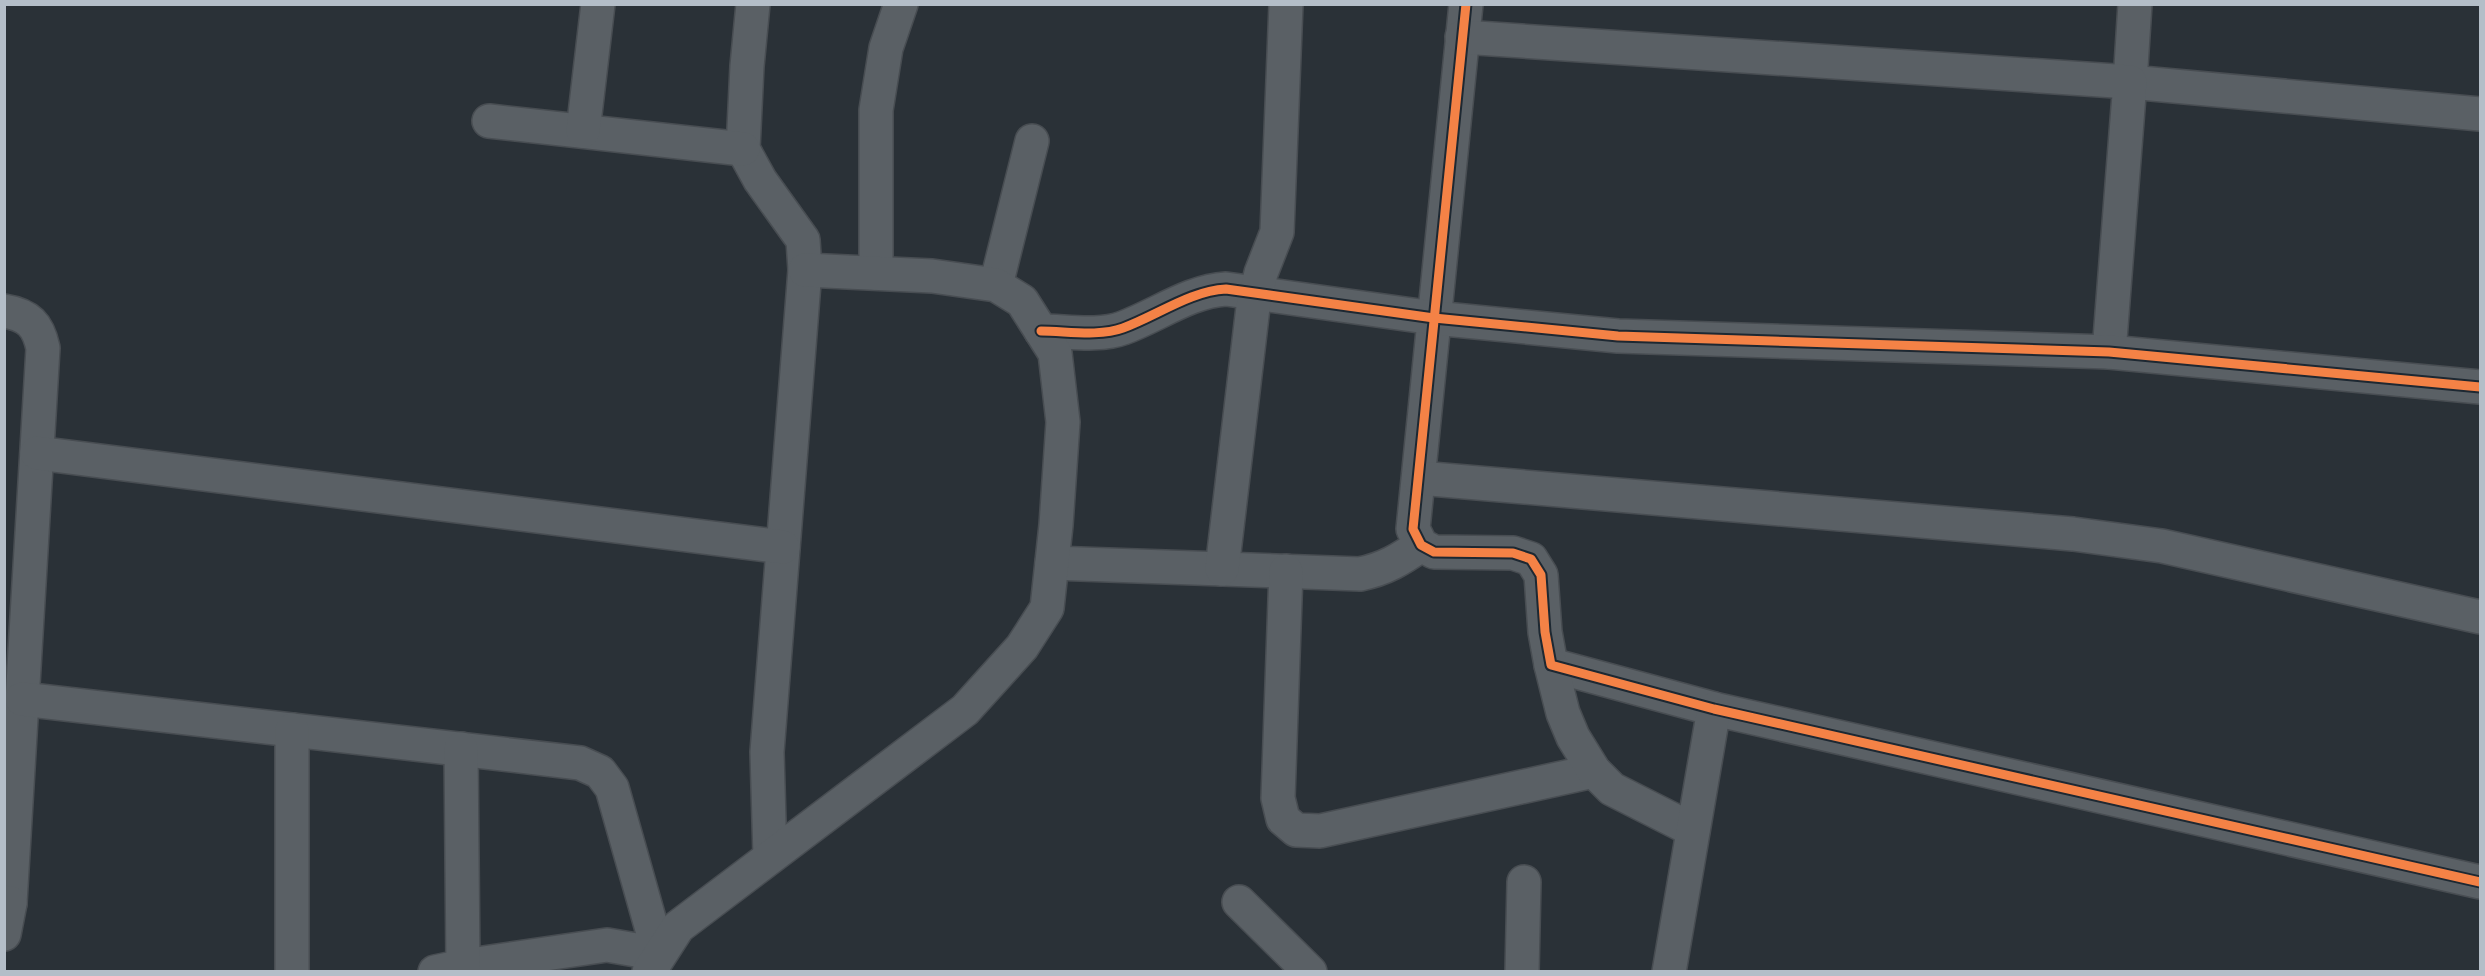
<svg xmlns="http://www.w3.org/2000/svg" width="2485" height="976" font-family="Rubik,sans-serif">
<rect width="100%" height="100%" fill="#2a3137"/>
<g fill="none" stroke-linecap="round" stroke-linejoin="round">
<defs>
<g id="minor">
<path d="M753,4l-6,62 -4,83 17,31 43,60 2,30 -38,482 3,104"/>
<path d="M1466,4l-53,525 8,16 13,7 79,1 18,6 10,16 4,57 6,33 163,44 766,173"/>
<path d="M2135,4l-5,78 350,32"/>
<path d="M1462,37l668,45 -21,270"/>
<path d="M489,121l254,28"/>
<path d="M583,131l15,-127"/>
<path d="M876,273v-163l10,-62 15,-44"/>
<path d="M996,285l36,-144"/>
<path d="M4,311c25,4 34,14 39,37l-33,555"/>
<path d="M1041,331c25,0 58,6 82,-3 35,-13 67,-37 103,-39l208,29 184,18 491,16 371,35"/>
<path d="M37,453l746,94"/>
<path d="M1419,478l654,56 89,12 318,71"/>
<path d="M1052,563l308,11c25,-5 41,-15 61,-29"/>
<path d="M1222,569l31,-262 8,-34 16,-41 9,-228"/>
<path d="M1286,571l-8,227 5,21 13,11 24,1 274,-60"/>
<path d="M1551,665l12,48 10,24 21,34 18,18 81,41"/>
<path d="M22,699l558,64 20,9 12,16 47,166 -52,-9 -144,21"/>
<path d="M292,730v242"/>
<path d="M4,902l6,1 -6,31"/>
<path d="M1239,902l71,70"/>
<path d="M435,972l28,-6 -2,-217"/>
<path d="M649,972l29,-45 287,-217 57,-63 25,-39 9,-83 7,-103 -8,-69 -33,-52 -26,-16 -64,-9 -127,-6"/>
<path d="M1522,972l2,-90"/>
<path d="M1669,972l45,-263"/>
</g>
</defs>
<use href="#minor" stroke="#484d52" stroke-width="36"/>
<use href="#minor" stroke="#5a6065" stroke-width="33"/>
<defs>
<g id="cycleway">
<path d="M1466,4l-53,525 8,16 13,7 79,1 18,6 10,16 4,57 6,33 163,44 766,173"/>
<path d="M1041,331c25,0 58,6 82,-3 35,-13 67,-37 103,-39l208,29 184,18 491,16 371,35"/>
</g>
</defs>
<use href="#cycleway" stroke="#1d2832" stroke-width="13"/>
<use href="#cycleway" stroke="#f48246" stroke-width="9"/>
</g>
<rect width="2485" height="976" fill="none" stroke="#b4bec8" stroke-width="12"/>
</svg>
